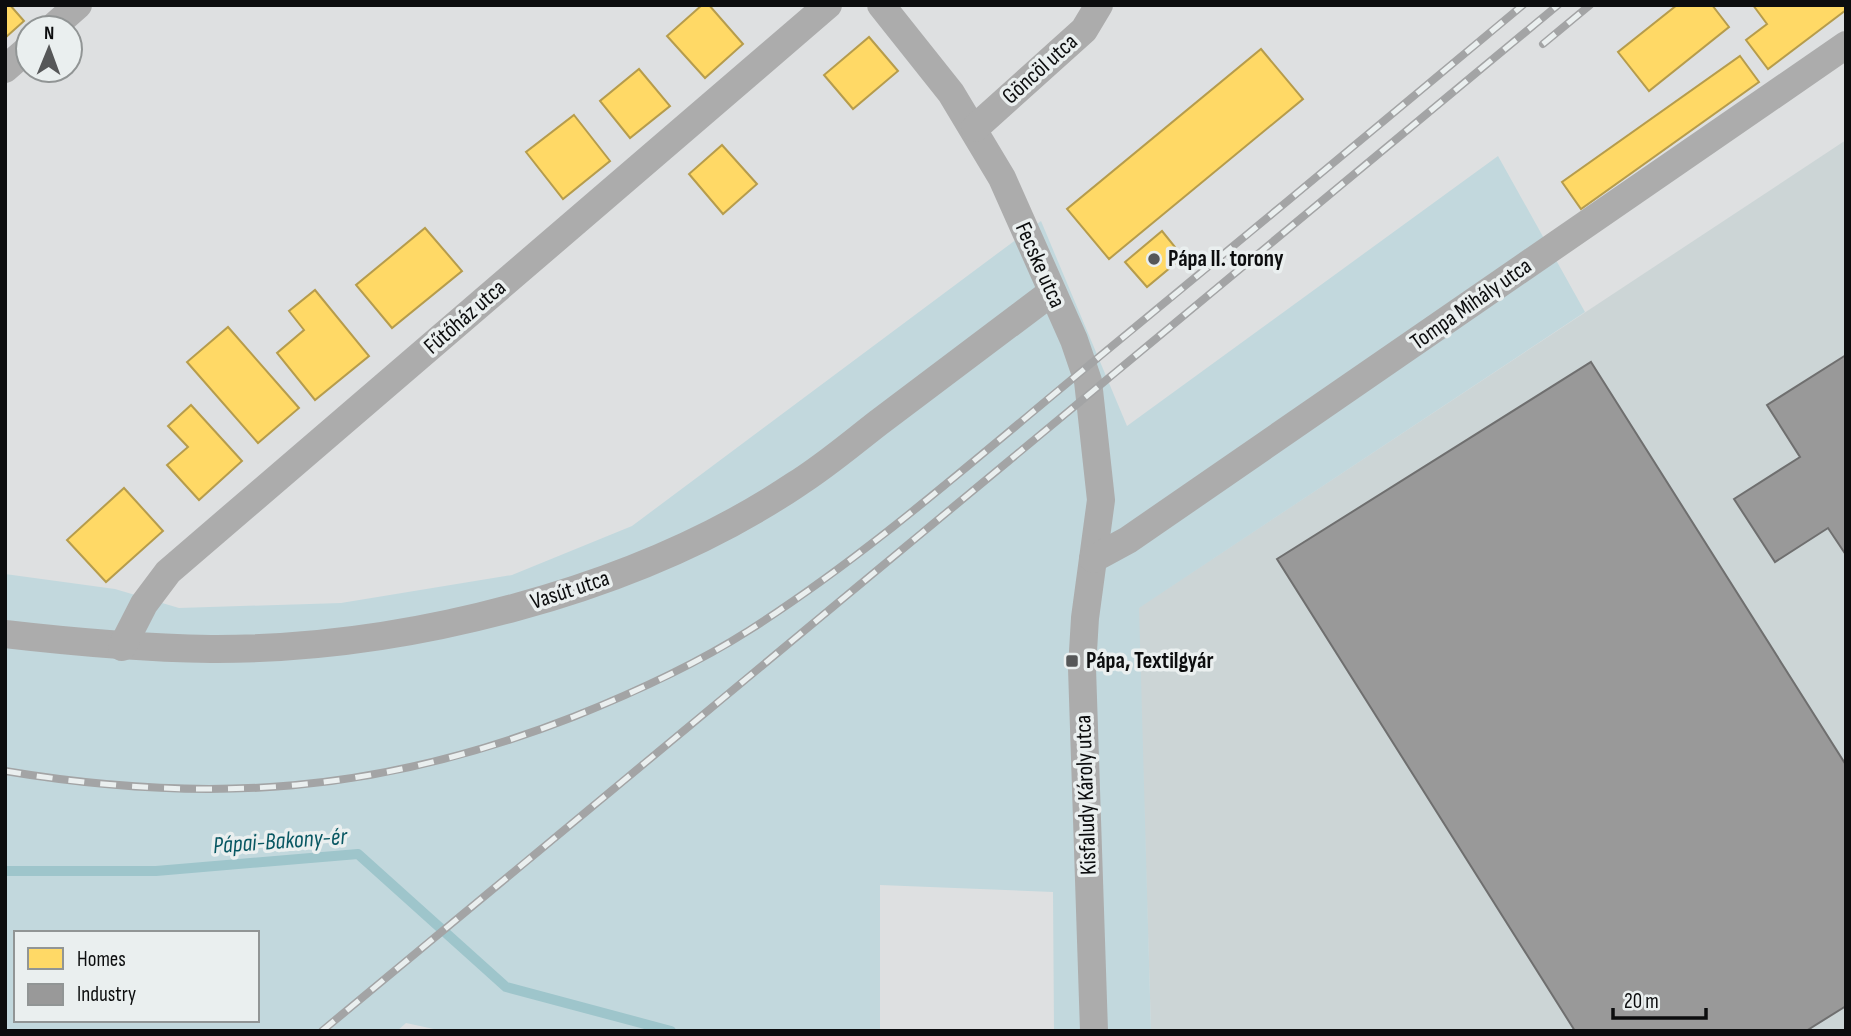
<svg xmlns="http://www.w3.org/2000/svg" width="1851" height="1036" font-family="'Sofia Sans Condensed',sans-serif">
<rect width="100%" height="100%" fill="#dee0e1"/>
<path fill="#ccd5d6" d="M1846,140v891h-695l-13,-423z"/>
<path fill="#c2d8dd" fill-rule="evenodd" d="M1498,156l87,156 -446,296 12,423h-97l-1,-139 -173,-7v146h-437l-37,-8 -9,8h-392v-457l110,15 64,19 162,-5 171,-28 120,-49 409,-305 86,205zM16,933h241v87h-241z"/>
<g fill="#ffd966" stroke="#b69c4c" stroke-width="2">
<path d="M5,5h5l14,16 -19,17z"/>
<path d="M702,5h7l34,39 -38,34 -38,-42z"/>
<path d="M1677,5h35l17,22 -80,64 -31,-39z"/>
<path d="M1753,5h93v5l-78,59 -22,-29 21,-16z"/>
<path d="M869,37l29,34 -45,38 -29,-34z"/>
<path d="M1261,49l42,50 -194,160 -42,-50z"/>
<path d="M1740,56l19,26 -178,127 -19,-27z"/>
<path d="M639,69l31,37 -40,32 -30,-37z"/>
<path d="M574,115l36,46 -47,38 -37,-47z"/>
<path d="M722,145l35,39 -34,30 -34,-40z"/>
<path d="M425,228l37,43 -70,57 -36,-43z"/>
<path d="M1162,231l21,26 -36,30 -22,-25z"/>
<path d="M315,290l54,66 -54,44 -38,-47 27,-23 -15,-19z"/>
<path d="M228,327l71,81 -41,35 -71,-81z"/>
<path d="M191,405l51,56 -43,39 -32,-35 21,-18 -20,-21z"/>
<path d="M124,488l39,43 -57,51 -39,-42z"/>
</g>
<g fill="#999" stroke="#6f6f6f" stroke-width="2">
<path d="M1846,355v200l-18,-27 -53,34 -41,-63 66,-42 -33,-52z"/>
<path d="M1591,362l255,403v241l-40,25h-231l-298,-472z"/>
</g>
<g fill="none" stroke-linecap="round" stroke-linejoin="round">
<path stroke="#9ec5cb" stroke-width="10" d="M5,871h151l202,-17 148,133 165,44"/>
<g stroke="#acacac" stroke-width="28">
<path d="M881,5l70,88 51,85 72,162 14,41 13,119 -16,118 -3,50 12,363"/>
<path d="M52,28l26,-23"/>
<path d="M5,69l23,-20"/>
<path d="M975,128l109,-98 15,-25"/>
<path d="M1093,559l35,-19 718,-495"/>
<path d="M5,634c69,8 137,14 206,15 192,1 424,-57 584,-164 29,-18 56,-41 83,-62 58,-43 116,-87 174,-131"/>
<path d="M122,647l22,-43 24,-32 660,-567"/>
</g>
<defs>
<g id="rail">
<path d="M1543,44l47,-39"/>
<path d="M5,771c205,34 374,22 568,-54 60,-24 120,-51 175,-86 115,-73 218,-164 323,-251 151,-124 302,-250 452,-375"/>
<path d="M322,1031l1236,-1026"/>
</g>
</defs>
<use href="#rail" stroke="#a3a4a5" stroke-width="8"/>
<use href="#rail" stroke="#eaefef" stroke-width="5" stroke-dasharray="16" stroke-linecap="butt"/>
</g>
<g fill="#565758" stroke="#eaefef" stroke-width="2.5">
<circle cx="1154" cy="259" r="7"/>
<rect x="1065" y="654" width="14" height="14" rx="3.5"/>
</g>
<g text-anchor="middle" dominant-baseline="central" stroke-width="7" stroke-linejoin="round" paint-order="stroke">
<g font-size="23" fill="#0c0d0e" stroke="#eaefef">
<text transform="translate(1040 69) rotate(-42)">Göncöl utca</text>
<text transform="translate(1040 265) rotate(66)">Fecske utca</text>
<text transform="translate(1471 304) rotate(-35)">Tompa Mihály utca</text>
<text transform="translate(465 317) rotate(-41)">Fűtőház utca</text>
<text transform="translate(570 590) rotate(-18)">Vasút utca</text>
<text transform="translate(1086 795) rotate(-92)">Kisfaludy Károly utca</text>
</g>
<g font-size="23" font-weight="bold" fill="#0c0d0e" stroke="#eaefef" text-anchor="start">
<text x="1168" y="259">Pápa II. torony</text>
<text x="1086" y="661">Pápa, Textilgyár</text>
</g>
<g font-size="24" font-style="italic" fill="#085762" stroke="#eaefef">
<text transform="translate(280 841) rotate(-4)">Pápai-Bakony-ér</text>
</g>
</g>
<rect width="1851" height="1036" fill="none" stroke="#0c0d0e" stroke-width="14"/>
<rect x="14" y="931" width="245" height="91" fill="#eaefef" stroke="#919595" stroke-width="2"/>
<rect x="28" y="948" width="35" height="21" fill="#ffd966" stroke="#919595" stroke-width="2"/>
<text x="77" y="966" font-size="21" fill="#0c0d0e">Homes</text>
<rect x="28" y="984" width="35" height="21" fill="#999999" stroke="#919595" stroke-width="2"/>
<text x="77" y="1001" font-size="21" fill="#0c0d0e">Industry</text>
<g transform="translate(49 49) rotate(1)"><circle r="33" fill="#eaefef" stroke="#919595" stroke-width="2"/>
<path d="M0-5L12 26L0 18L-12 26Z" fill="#565758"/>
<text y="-10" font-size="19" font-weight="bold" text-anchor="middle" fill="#0c0d0e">N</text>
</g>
<path d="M1613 1008v10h93v-10" fill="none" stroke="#0c0d0e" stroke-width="3.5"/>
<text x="1624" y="1008" font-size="21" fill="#0c0d0e" stroke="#eaefef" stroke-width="5" paint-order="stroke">20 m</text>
</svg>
